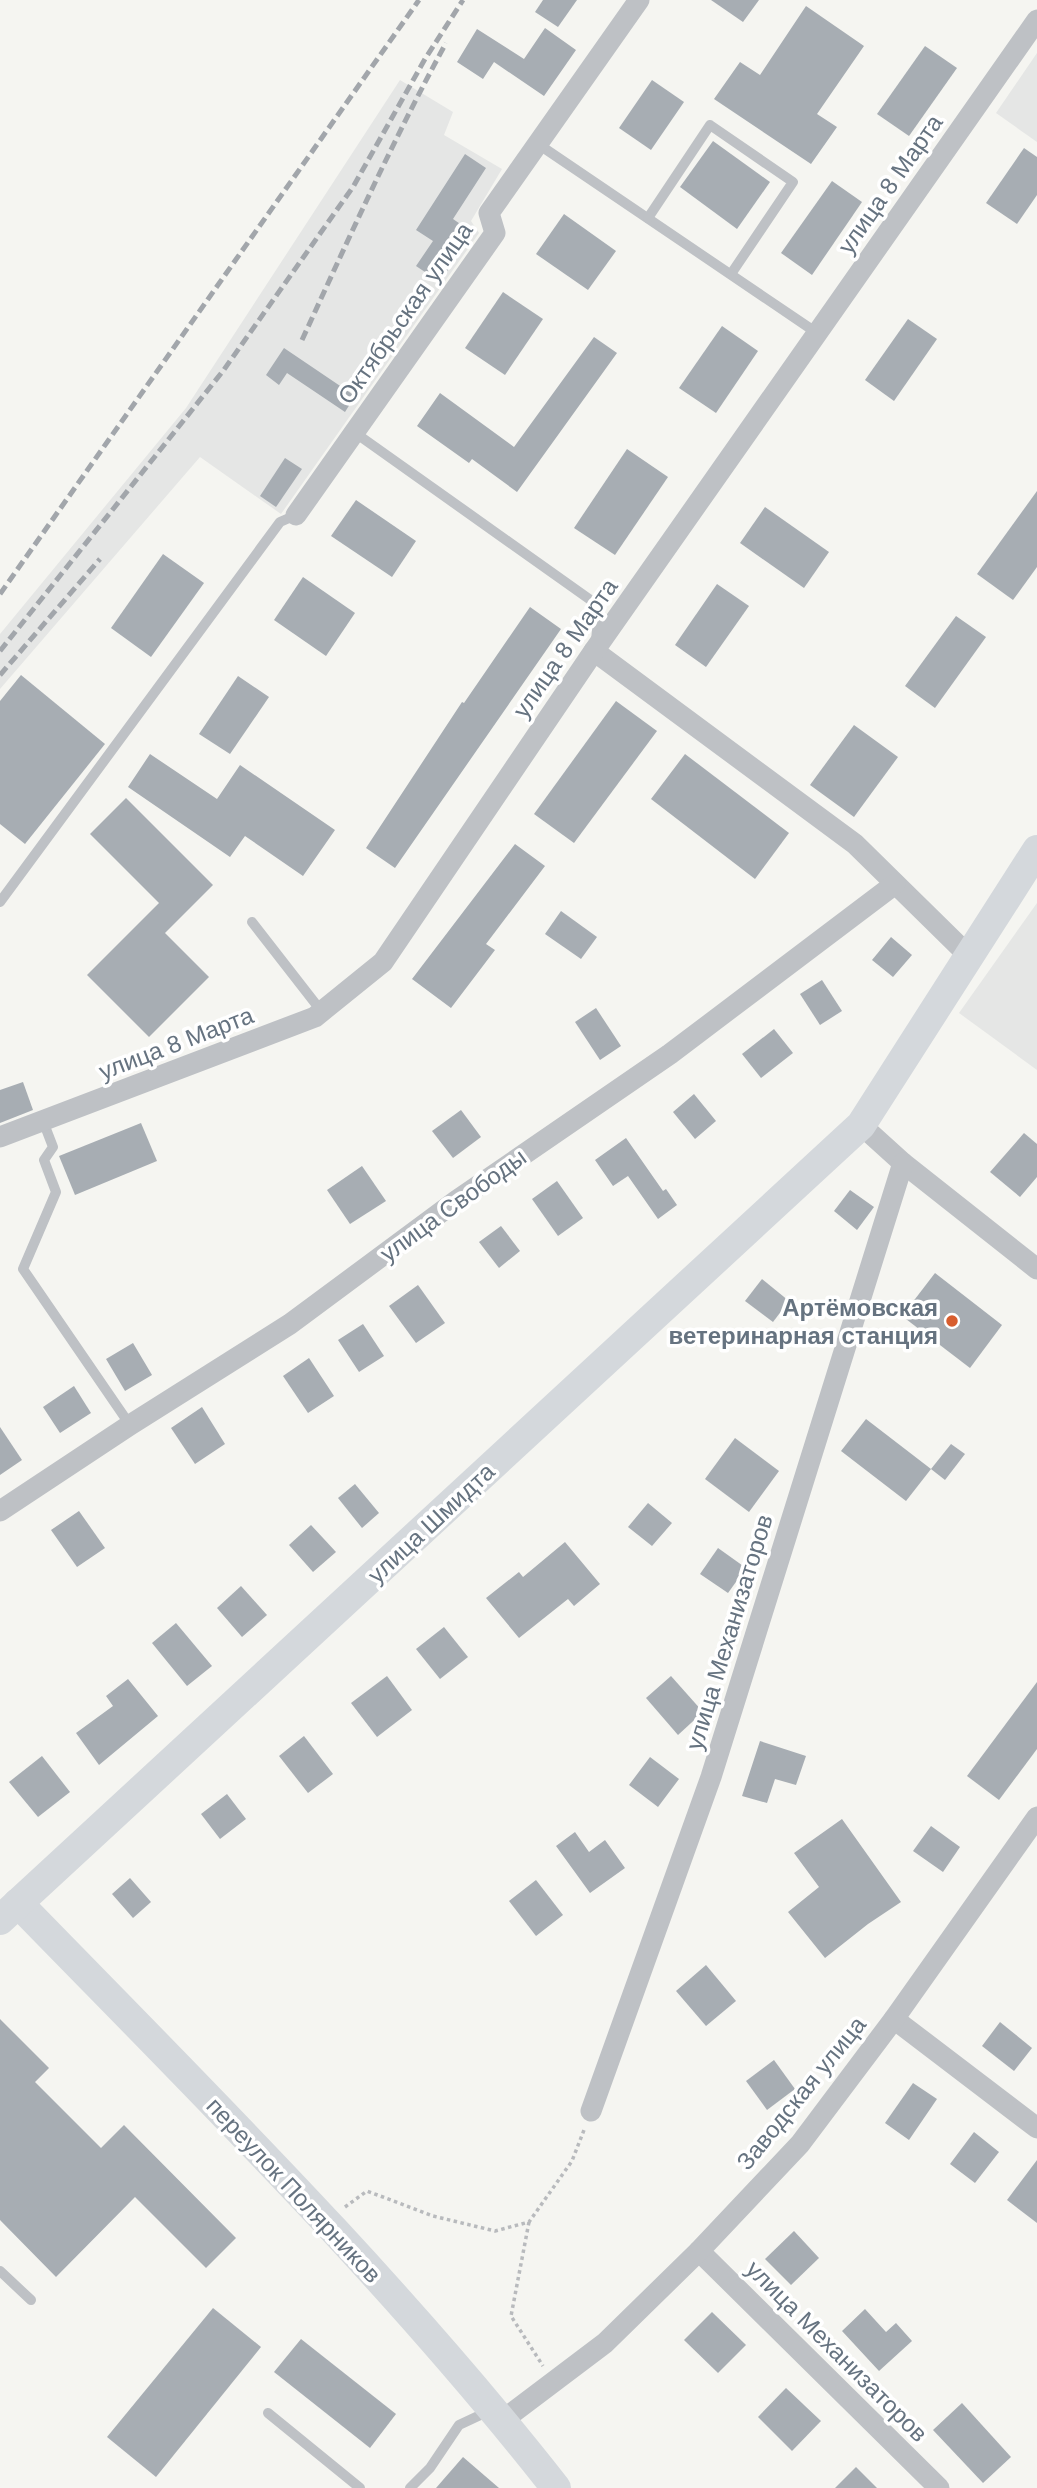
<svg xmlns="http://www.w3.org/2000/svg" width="1037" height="2488" font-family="Helvetica,sans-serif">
<rect width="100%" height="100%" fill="#f5f5f1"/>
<g fill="#e5e6e5">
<path d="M1037,53v89l-41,-29z"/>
<path d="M400,80l53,32 -9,23 58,34 -31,52 8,12 -198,281 -81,-57 -200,232v-55l186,-226z"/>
<path d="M1037,903v167l-78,-57z"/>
</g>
<g fill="#a7adb3">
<path d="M543,0h34l-19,27 -23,-15z"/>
<path d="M711,0h48l-16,22z"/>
<path d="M806,6l58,40 -47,68 20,13 -26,37 -97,-65 26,-37 20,13z"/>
<path d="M545,28l31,22 -32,46 -50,-34 -11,17 -26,-17 20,-33 47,30z"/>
<path d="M925,46l32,22 -48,68 -32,-22z"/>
<path d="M652,80l32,22 -33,48 -32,-22z"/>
<path d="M713,141l57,41 -33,47 -57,-42z"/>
<path d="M1024,148l13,9v38l-20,29 -31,-21z"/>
<path d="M465,154l21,14 -33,51 19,13 -32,50 -24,-16 17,-25 -17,-11z"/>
<path d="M832,181l30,21 -50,73 -31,-22z"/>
<path d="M564,214l52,37 -28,39 -52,-36z"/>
<path d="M503,292l40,27 -38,56 -40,-27z"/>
<path d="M908,319l29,20 -43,62 -29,-21z"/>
<path d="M722,326l36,25 -42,62 -37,-25z"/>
<path d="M594,337l23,16 -100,139 -45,-33 -3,4 -52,-37 23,-33 74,54z"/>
<path d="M284,348l71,48 -10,16 -58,-39 -8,12 -13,-10z"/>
<path d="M627,449l41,28 -53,78 -41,-27z"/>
<path d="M285,458l17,11 -26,38 -16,-11z"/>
<path d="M1037,491v76l-24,33 -36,-26z"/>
<path d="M356,500l60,41 -24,36 -61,-41z"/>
<path d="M765,507l64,45 -25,36 -64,-45z"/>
<path d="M163,554l41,29 -53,74 -40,-29z"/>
<path d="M303,577l52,36 -29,43 -52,-36z"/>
<path d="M717,584l32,22 -43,61 -31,-22z"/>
<path d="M530,607l31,22 -166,239 -29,-20 96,-146 2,1z"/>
<path d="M956,616l30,21 -51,71 -30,-22z"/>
<path d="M21,675l84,69 -80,100 -25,-20v-123z"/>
<path d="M238,676l31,21 -39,57 -31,-20z"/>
<path d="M616,701l41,30 -83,112 -40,-29z"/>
<path d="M854,725l44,32 -44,60 -44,-32z"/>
<path d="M150,754l67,45 23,-34 95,65 -32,46 -58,-40 -15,21 -102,-70z"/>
<path d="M685,754l104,79 -34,46 -104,-80z"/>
<path d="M126,798l87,87 -48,48 44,44 -60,60 -62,-62 72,-72 -69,-69z"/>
<path d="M515,844l30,22 -59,78 9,6 -44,58 -39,-29z"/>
<path d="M561,911l36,26 -16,22 -36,-25z"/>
<path d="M891,937l21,18 -19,22 -21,-17z"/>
<path d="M822,980l20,31 -22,14 -20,-31z"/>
<path d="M596,1008l25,38 -21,14 -25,-38z"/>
<path d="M774,1029l19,24 -32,25 -19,-24z"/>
<path d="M23,1082l10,28 -33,13v-33z"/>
<path d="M694,1094l22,27 -21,18 -22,-27z"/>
<path d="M461,1110l20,27 -28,21 -21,-27z"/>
<path d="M141,1123l16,38 -82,34 -16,-39z"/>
<path d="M1024,1133l13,11v33l-17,20 -30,-25z"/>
<path d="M626,1138l37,53 3,-2 11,16 -19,14 -30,-43 -15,10 -18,-26z"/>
<path d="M362,1166l24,35 -36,23 -23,-34z"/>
<path d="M557,1181l26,37 -25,18 -26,-37z"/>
<path d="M850,1190l24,17 -17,23 -23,-19z"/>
<path d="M501,1226l19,25 -21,17 -20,-26z"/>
<path d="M935,1273l67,52 -32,43 -68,-52z"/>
<path d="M762,1279l27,22 -16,21 -28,-21z"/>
<path d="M418,1285l27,38 -29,20 -27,-37z"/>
<path d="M363,1324l21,32 -25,16 -21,-32z"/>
<path d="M133,1343l19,32 -27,16 -19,-32z"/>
<path d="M309,1358l25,38 -26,17 -25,-37z"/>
<path d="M74,1386l17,27 -31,20 -17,-26z"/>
<path d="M202,1407l23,37 -30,20 -24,-36z"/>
<path d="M866,1419l65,50 -25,32 -65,-50z"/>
<path d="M0,1427l22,33 -22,15z"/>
<path d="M735,1438l44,33 -30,41 -44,-33z"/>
<path d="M951,1444l14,10 -20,26 -14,-11z"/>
<path d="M355,1484l24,29 -17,15 -24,-30z"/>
<path d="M648,1503l24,20 -20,23 -24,-19z"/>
<path d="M79,1511l26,37 -28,19 -26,-37z"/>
<path d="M311,1525l25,27 -23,20 -24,-27z"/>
<path d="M565,1542l35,42 -26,22 -6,-7 -49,39 -33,-40 33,-26 4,5z"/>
<path d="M718,1548l28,20 -18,25 -28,-19z"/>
<path d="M241,1586l26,29 -25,22 -25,-29z"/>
<path d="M176,1623l36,43 -25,20 -35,-43z"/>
<path d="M444,1627l24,30 -28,22 -24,-30z"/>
<path d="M387,1676l25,34 -35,27 -26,-34z"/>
<path d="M671,1676l32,36 -25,23 -32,-37z"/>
<path d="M128,1679l30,37 -59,49 -23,-32 37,-27 -7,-10z"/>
<path d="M1037,1682v67l-38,51 -32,-24z"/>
<path d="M304,1736l29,38 -25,19 -29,-37z"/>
<path d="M760,1741l46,15 -10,29 -21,-6 -8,24 -25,-7z"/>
<path d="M42,1756l28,36 -32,25 -29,-35z"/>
<path d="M650,1757l29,22 -21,28 -29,-22z"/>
<path d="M227,1794l19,25 -26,20 -19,-25z"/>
<path d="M842,1819l59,83 -33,22 -43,34 -37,-46 31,-25 -25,-34z"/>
<path d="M931,1826l29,21 -17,25 -30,-21z"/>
<path d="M575,1832l14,20 16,-12 20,28 -35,25 -34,-47z"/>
<path d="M130,1878l21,24 -18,16 -21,-24z"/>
<path d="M536,1880l27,35 -27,21 -27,-35z"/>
<path d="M706,1965l30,36 -30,25 -30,-35z"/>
<path d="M0,2019l49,49 -14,14 66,66 23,-23 112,113 -30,30 -71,-71 -79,80 -56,-57z"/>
<path d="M1000,2022l32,26 -18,23 -32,-25z"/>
<path d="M774,2060l21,29 -28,21 -21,-29z"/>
<path d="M913,2083l24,16 -28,41 -24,-17z"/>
<path d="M974,2132l25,20 -24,31 -25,-19z"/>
<path d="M1037,2160v63l-30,-23z"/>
<path d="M794,2231l25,27 -28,27 -26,-26z"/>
<path d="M213,2308l48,39 -105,130 -49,-40z"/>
<path d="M865,2309l21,23 10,-9 16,18 -33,30 -37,-40z"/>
<path d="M712,2312l34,33 -28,28 -34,-33z"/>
<path d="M301,2339l95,75 -26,34 -96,-76z"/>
<path d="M786,2388l35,33 -29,30 -34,-34z"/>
<path d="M962,2403l49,54 -28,26 -50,-53z"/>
<path d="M463,2457l36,31h-63z"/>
<path d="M856,2467l21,21h-42z"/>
</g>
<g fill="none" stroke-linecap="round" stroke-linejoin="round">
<g stroke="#b8babd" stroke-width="3.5" stroke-dasharray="3.5 3.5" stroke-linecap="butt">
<path d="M345,2207l22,-16 66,25 62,15 34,-9 43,-61 12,-31"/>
<path d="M529,2222l-18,94 32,50"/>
</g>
<g stroke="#bec1c5" stroke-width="10">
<path d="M538,144l279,189"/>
<path d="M648,218l62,-93 83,57 -62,92"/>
<path d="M354,432l245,174 -3,35"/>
<path d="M0,902l280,-380 16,-7"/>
<path d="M252,922l70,90"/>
<path d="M43,1121l10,26 -9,13 12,32 -33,77 107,156"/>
<path d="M0,2271l31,29"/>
<path d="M268,2413l92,75"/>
<path d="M410,2488l20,-20 29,-43 32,-15"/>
</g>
<g stroke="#bec1c5" stroke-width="21">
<path d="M296,515l199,-282 -6,-20 150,-213"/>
<path d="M594,651l261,193 114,112"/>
<path d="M861,1125l42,38 134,106"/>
<path d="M0,1137l315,-120 68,-55 211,-311 443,-631"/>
<path d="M0,1511l130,-86 160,-101 166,-123 214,-147 225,-170"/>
<path d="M894,2019l143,109"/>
<path d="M591,2111l120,-334 192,-614"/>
<path d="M699,2251l240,237"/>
<path d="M503,2420l102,-77 94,-92 101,-107 94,-125 143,-202"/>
</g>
<g stroke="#d4d8dc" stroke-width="30">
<path d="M18,1903c185,190 374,376 538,585"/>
<path d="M0,1920l861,-795 176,-275"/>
</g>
<g stroke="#a2a6ab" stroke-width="5" stroke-dasharray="10 5" stroke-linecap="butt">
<path d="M302,340c46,-100 91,-200 144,-297"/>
<path d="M0,594l419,-594"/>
<path d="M0,651l223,-280 130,-184 72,-128 38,-59"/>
<path d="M0,675l100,-116"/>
</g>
</g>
<circle fill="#d75d2e" stroke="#fff" stroke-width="2.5" cx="952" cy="1321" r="7"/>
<g text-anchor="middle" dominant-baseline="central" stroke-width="7" stroke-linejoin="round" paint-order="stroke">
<g font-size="24" fill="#667380" stroke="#fff">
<text transform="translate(890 184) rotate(-55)">улица 8 Марта</text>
<text transform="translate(405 313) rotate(-55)">Октябрьская улица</text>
<text transform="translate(565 648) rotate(-55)">улица 8 Марта</text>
<text transform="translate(176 1043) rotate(-21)">улица 8 Марта</text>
<text transform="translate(453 1205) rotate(-36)">улица Свободы</text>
<text transform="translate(431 1523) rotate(-43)">улица Шмидта</text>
<text transform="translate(729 1632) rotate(-73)">улица Механизаторов</text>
<text transform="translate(801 2093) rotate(-51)">Заводская улица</text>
<text transform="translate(294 2190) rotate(47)">переулок Полярников</text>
<text transform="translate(837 2351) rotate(45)">улица Механизаторов</text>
</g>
<g font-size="24" font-weight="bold" fill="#667380" stroke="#fff" text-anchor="end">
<text x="938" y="1307">Артёмовская<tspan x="938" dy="28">ветеринарная станция</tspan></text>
</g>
</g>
</svg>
